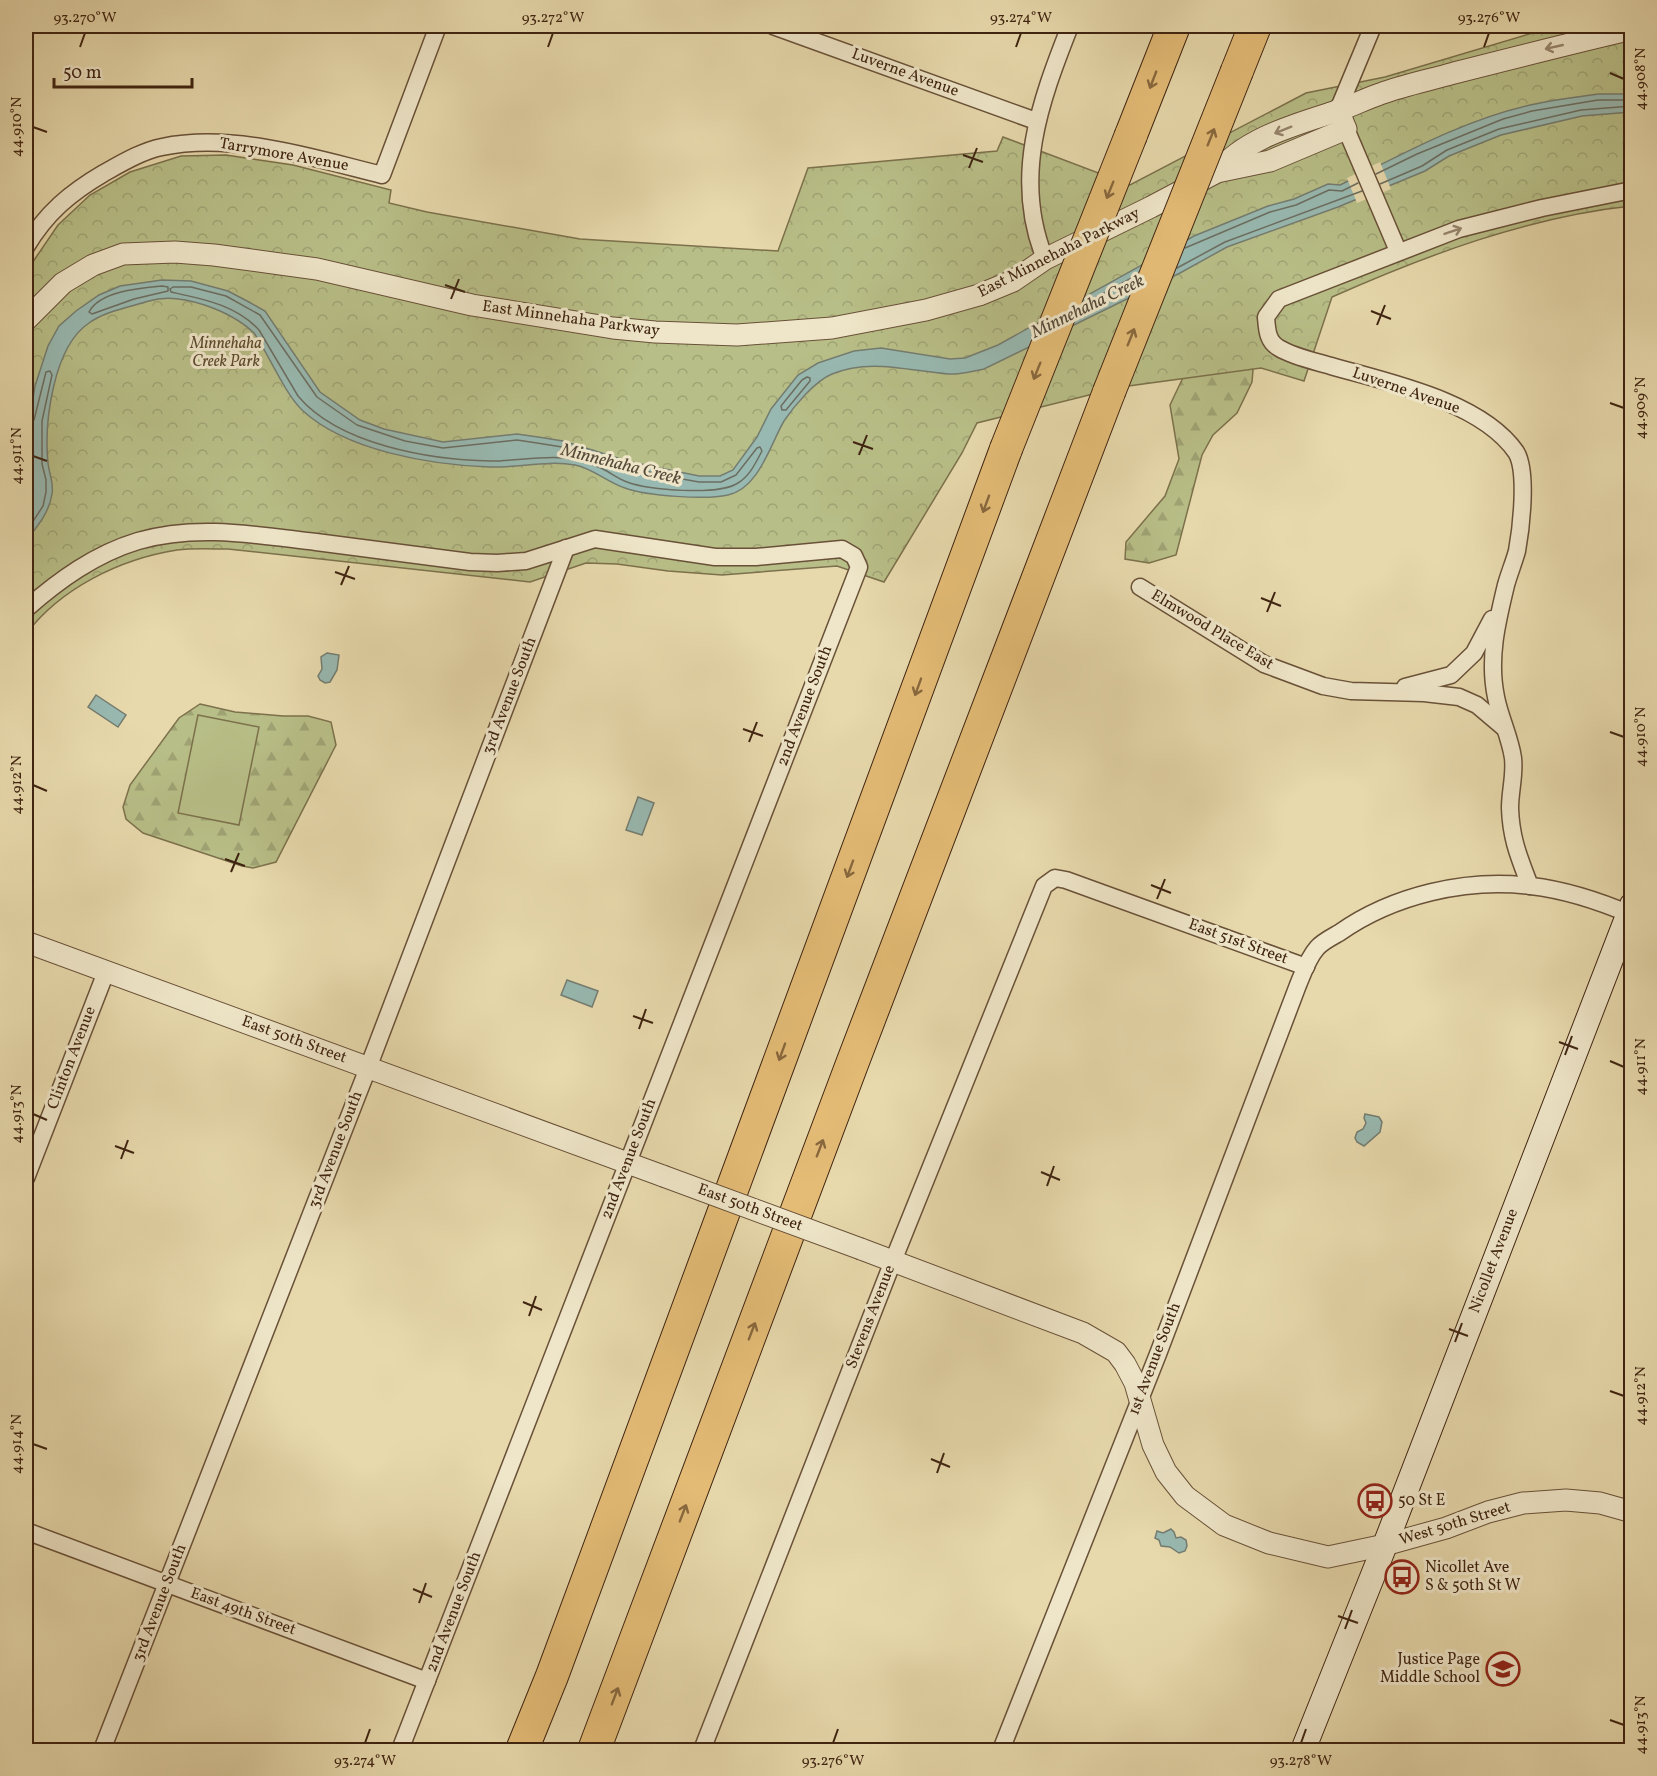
<svg xmlns="http://www.w3.org/2000/svg" width="1657" height="1776" font-family="Vollkorn,serif">
<defs>
<pattern id="forest-firs" width="22" height="20" patternUnits="userSpaceOnUse" patternTransform="scale(1.5)"><rect width="22" height="20" fill="#b8be87"/><path d="M5 1l3.5 6h-7zM16 11l3.5 6h-7z" fill="#9fa374"/></pattern>
<pattern id="park-crowns" width="20" height="18" patternUnits="userSpaceOnUse" patternTransform="scale(1.5)"><rect width="20" height="18" fill="#b8be87"/><path d="M2 6a3 3 0 1 1 6 0M12 15a3 3 0 1 1 6 0" fill="none" stroke="#9fa374"/></pattern>
</defs>
<rect width="100%" height="100%" fill="#e7d9ac"/>
<filter id="stains"><feTurbulence type="fractalNoise" baseFrequency=".00333" numOctaves="4"/><feColorMatrix values="0 0 0 0 .2 0 0 0 0 .09 0 0 0 0 .02 0 0 0 .5 -.17"/></filter>
<radialGradient id="worn" r=".72"><stop offset=".6" stop-color="#630" stop-opacity="0"/><stop offset="1" stop-color="#630" stop-opacity=".3"/></radialGradient>
<g fill="url(#forest-firs)" stroke="#7c714c" stroke-width="1.5">
<path d="M1255,345l-3,37 -15,31 -24,22 -11,20 -26,100 -27,8 -24,-4 1,-17 39,-46 14,-37 -9,-54 18,-38z"/>
<path d="M200,704l35,8 48,4h25l23,6 5,23 -60,117 -23,6 -11,-2 -99,-33 -17,-14 -3,-12 7,-22 49,-67z"/>
</g>
<path fill="url(#park-crowns)" stroke="#7c714c" stroke-width="1.5" d="M1556,26h75v180c-103,11 -204,49 -299,91l-28,84 -43,-13 -140,19 -144,36 -15,30 -78,129 -47,-16 -115,9 -54,-4 -51,-7 -31,-1 -56,19 -302,-33c-17,0 -35,-1 -51,1 -57,9 -116,38 -151,84v-362l32,-47 32,-30 40,-23 51,-16 45,-1 67,10 98,25 -2,13 38,9 153,27 198,12 30,-83 189,-17 6,-14 127,48 176,-92 79,-16z"/>
<path fill="#b8be87" stroke="#7c714c" stroke-width="1.5" d="M198,715l61,12 -20,98 -61,-12z"/>
<g fill="#98b9b1" stroke="#747d71" stroke-width="1.5">
<path d="M1598,94h33v18l-49,4 -81,19 -52,21 -24,15 -87,36 -111,40 -47,26 -196,96c-11,2 -24,6 -36,5 -39,-3 -78,-16 -116,0 -17,7 -38,32 -48,47 -14,24 -25,67 -56,74 -23,5 -81,1 -103,-7 -18,-6 -31,-19 -50,-23 -28,-5 -57,3 -85,2 -59,-2 -144,-16 -188,-57 -18,-18 -33,-55 -48,-77 -23,-22 -74,-42 -105,-32 -19,6 -44,10 -60,22 -36,24 -45,100 -41,140 1,10 6,20 4,31 -3,19 -15,33 -26,47v-47l3,-8 -3,-21v-23l9,-56 13,-40 11,-20 17,-15 23,-16 21,-9 42,-6 29,1 37,10 19,10 18,10 55,81 40,28 24,9 59,13 74,-8 21,3 25,4 68,21 68,14h21l13,-6 24,-33 14,-28 27,-34 20,-12 36,-12 27,-3 69,11 15,-1 33,-13 196,-109 74,-30 26,-7 34,-15 12,1c61,-30 123,-65 190,-80 22,-5 46,-8 68,-11z"/>
<path d="M327,653l12,2 -2,15 -7,12 -5,1 -5,-3 -2,-4 4,-7 -1,-12z"/>
<path d="M96,695l30,20 -8,12 -30,-20z"/>
<path d="M638,797l16,6 -12,32 -16,-5z"/>
<path d="M567,980l31,11 -6,16 -31,-12z"/>
<path d="M1365,1114l14,3 3,5 -2,10 -16,14 -7,-4 -2,-4 2,-6 6,-3 3,-6 -2,-5z"/>
<path d="M1171,1529l3,3 2,6 5,-1 5,3 1,6 -2,5 -6,2 -9,-6 -9,-1 -2,-6 -4,-2 2,-7 6,2z"/>
</g>
<path fill="#e7d9ac" d="M1380,162l11,27 -34,14 -10,-25z"/>
<g fill="none" stroke-linecap="round" stroke-linejoin="round">
<g stroke="#6c6e61" stroke-width="1.5">
<path d="M1376,174l41,-20 86,-35 29,-8 66,-11h34"/>
<path d="M1380,184l42,-18 25,-16 52,-21 82,-19 51,-4"/>
<path d="M1185,248l85,-36 26,-7 33,-15 13,1 16,-8"/>
<path d="M1177,268l48,-26 137,-51"/>
<path d="M162,286l6,1v4l-34,8 -42,15 -3,-2c11,-21 52,-24 73,-26z"/>
<path d="M173,287h18l35,9 34,19 57,82 40,28 48,16 38,7 74,-8 20,3 25,4 98,28 39,7h22l15,-7 21,-27 3,-1 2,4c-6,11 -12,25 -24,32 -20,13 -89,7 -111,-1 -9,-3 -16,-9 -24,-13 -12,-6 -26,-10 -39,-11 -24,-2 -49,3 -73,3 -60,-1 -152,-16 -193,-65l-39,-66c-23,-25 -56,-31 -88,-38l-1,-3z"/>
<path d="M1081,306l56,-31"/>
<path d="M807,377l3,1v3l-24,29h-4l-1,-4 21,-26z"/>
<path d="M26,424h4l4,-4 12,-48 4,-1 2,4 -10,46v43l4,16v12l-3,14 -17,26"/>
</g>
<defs>
<g id="minor">
<path d="M773,26l263,95"/>
<path d="M1338,110l35,-84"/>
<path d="M1346,129l52,122"/>
<path d="M26,247c20,-34 44,-54 78,-74 18,-10 38,-22 58,-26 71,-15 151,11 220,28l56,-149"/>
<path d="M1045,259c-33,-81 -5,-157 25,-233"/>
<path d="M1140,587l124,77 59,22 28,5 73,2 35,4 18,8 26,22"/>
<path d="M26,609c33,-29 69,-55 112,-68 59,-17 118,-6 178,1 51,7 103,13 154,20l27,1 29,-2 69,-22 120,18h41l86,-8 12,7 5,11 -459,1183"/>
<path d="M1405,687l46,-12 23,-22 18,-34"/>
<path d="M1530,886c-11,-29 -19,-47 -20,-78 0,-17 5,-33 3,-50 -3,-21 -13,-40 -17,-61 -8,-38 1,-75 10,-112 3,-11 8,-23 11,-34 4,-22 11,-80 -1,-99 -35,-51 -129,-70 -185,-86 -17,-5 -37,-9 -52,-18 -12,-7 -12,-19 -13,-31l13,-18 180,-70 83,-21 90,-18"/>
<path d="M26,1178l80,-206"/>
<path d="M26,1531l401,150"/>
<path d="M102,1750l266,-682 198,-520"/>
<path d="M702,1750l191,-489 151,-375 11,-8 11,2 240,87"/>
<path d="M1001,1750l157,-396 140,-369c5,-12 10,-27 19,-37 5,-6 15,-11 22,-15 54,-38 127,-55 192,-47 35,4 68,15 101,29"/>
</g>
<g id="tertiary">
<path d="M1217,172c30,-35 78,-47 120,-61 15,-5 28,-12 43,-17 24,-9 50,-14 74,-21 59,-15 118,-30 178,-44"/>
<path d="M26,320l37,-37 30,-18 30,-11 52,-2 39,3 103,14 155,36 141,23 42,4 82,3 95,-7 94,-18 53,-15 34,-14 32,-22 106,-52 66,-35 53,-11 76,-32 -8,-19"/>
<path d="M26,942l637,234"/>
<path d="M861,1249l222,84 33,19 9,12 10,19 18,62 13,27 19,24 39,29 45,18 59,14 57,-12 61,-17 42,-16 35,-9 43,-3 34,3 32,9"/>
</g>
<path id="secondary" d="M1303,1750l82,-205 247,-640"/>
<g id="motorway">
<path d="M1237,71l18,-45"/>
<path d="M1131,135l43,-109"/>
<path d="M522,1750l30,-74 454,-1227"/>
<path d="M594,1750l258,-686 257,-672"/>
</g>
</defs>
<use href="#minor" stroke="#695138" stroke-width="19"/>
<use href="#tertiary" stroke="#695138" stroke-width="23"/>
<use href="#secondary" stroke="#3f2411" stroke-width="26"/>
<use href="#motorway" stroke="#3f2411" stroke-width="34"/>
<use href="#minor" stroke="#efe6c9" stroke-width="16"/>
<use href="#tertiary" stroke="#efe6c9" stroke-width="21"/>
<use href="#secondary" stroke="#efe6c9" stroke-width="24"/>
<use href="#motorway" stroke="#e4bc76" stroke-width="32"/>
<defs>
<path id="tertiary-bridge" d="M663,1176l198,73"/>
<g id="motorway-bridge">
<path d="M1109,392l128,-321"/>
<path d="M1006,449l125,-314"/>
</g>
</defs>
<use href="#tertiary-bridge" stroke="#695138" stroke-width="23" stroke-linecap="butt"/>
<use href="#motorway-bridge" stroke="#3f2411" stroke-width="34" stroke-linecap="butt"/>
<use href="#tertiary-bridge" stroke="#efe6c9" stroke-width="21"/>
<use href="#motorway-bridge" stroke="#e4bc76" stroke-width="32"/>
</g>
<defs><path id="oneway-shaft" d="M-6 0H5M1.5-3L5.5 0L1.5 3" fill="none" stroke-width="1.6" stroke-linecap="round" stroke-linejoin="round" transform="scale(1.5)"/></defs>
<g stroke="#97856d">
<use href="#oneway-shaft" transform="translate(1554 47) rotate(167)"/>
<use href="#oneway-shaft" transform="translate(1283 130) rotate(158)"/>
<use href="#oneway-shaft" transform="translate(1453 231) rotate(-19)"/>
</g>
<g stroke="#89683e">
<use href="#oneway-shaft" transform="translate(1153 80) rotate(111)"/>
<use href="#oneway-shaft" transform="translate(1211 137) rotate(-68)"/>
<use href="#oneway-shaft" transform="translate(1110 190) rotate(112)"/>
<use href="#oneway-shaft" transform="translate(1131 337) rotate(-68)"/>
<use href="#oneway-shaft" transform="translate(1037 371) rotate(112)"/>
<use href="#oneway-shaft" transform="translate(986 504) rotate(110)"/>
<use href="#oneway-shaft" transform="translate(918 687) rotate(110)"/>
<use href="#oneway-shaft" transform="translate(850 869) rotate(110)"/>
<use href="#oneway-shaft" transform="translate(782 1052) rotate(110)"/>
<use href="#oneway-shaft" transform="translate(820 1148) rotate(-69)"/>
<use href="#oneway-shaft" transform="translate(752 1331) rotate(-69)"/>
<use href="#oneway-shaft" transform="translate(683 1513) rotate(-69)"/>
<use href="#oneway-shaft" transform="translate(615 1696) rotate(-69)"/>
</g>
<path fill="none" stroke="#3f2411" stroke-width="2" d="M80,47l5,-14M548,47l5,-14M1016,47l5,-14M1484,47l5,-14M1610,73l14,6M33,127l14,5M963,155l20,7M969,168l8,-20M445,285l20,7M451,299l8,-20M1371,311l20,8M1377,325l8,-20M1610,403l14,5M853,442l20,7M859,455l8,-20M33,456l14,5M335,572l20,7M341,585l8,-19M1261,598l20,8M1267,612l8,-20M743,729l20,7M1610,732l14,5M749,742l8,-20M33,785l14,6M225,859l20,7M231,872l8,-19M1151,885l20,8M1157,899l8,-20M633,1016l20,7M639,1029l7,-20M1559,1042l19,7M1565,1055l7,-19M1610,1061l14,6M33,1114l14,6M115,1146l19,7M121,1159l7,-19M1041,1172l19,8M1047,1186l7,-20M523,1302l19,8M529,1316l7,-20M1449,1329l19,7M1455,1342l7,-19M1610,1391l14,5M33,1444l14,5M931,1459l19,8M937,1473l7,-20M413,1589l19,8M419,1603l7,-20M1338,1616l20,7M1345,1629l7,-19M1610,1720l14,5M365,1743l5,-14M833,1743l5,-14M1301,1743l5,-14"/>
<defs>
<symbol id="bus-ring" viewBox="-11 -11 22 22"><circle r="9.5" fill="#efe6c9" stroke="#8f2418" stroke-width="1.5"/><path d="M-5-6H5V4H4V6H2V4H-2V6H-4V4H-5ZM-3.5-4V0h7V-4ZM-3.5 1.2v1.5H-2V1.2ZM2 1.2v1.5H3.5V1.2Z" fill="#8f2418"/></symbol>
<symbol id="school-ring" viewBox="-11 -11 22 22"><circle r="9.5" fill="#efe6c9" stroke="#8f2418" stroke-width="1.5"/><path d="M0-5L7-2L0 1L-7-2ZM-4 1L0 2.5L4 1V4Q0 6-4 4Z" fill="#8f2418"/></symbol>
</defs>
<g fill-rule="evenodd">
<use href="#bus-ring" x="1356" y="1482" width="38" height="38"/>
<use href="#bus-ring" x="1383" y="1558" width="38" height="38"/>
<use href="#school-ring" x="1484" y="1650" width="38" height="38"/>
</g>
<g text-anchor="middle" dominant-baseline="central" stroke-width="6" stroke-linejoin="round" paint-order="stroke">
<g font-size="16" fill="#3f2411" stroke="#efe6c9">
<text transform="translate(905 73) rotate(20)">Luverne Avenue</text>
<text transform="translate(284 155) rotate(10)">Tarrymore Avenue</text>
<text transform="translate(1059 253) rotate(-27)">East Minnehaha Parkway</text>
<text transform="translate(571 319) rotate(8)">East Minnehaha Parkway</text>
<text transform="translate(1406 391) rotate(19)">Luverne Avenue</text>
<text transform="translate(1212 630) rotate(31)">Elmwood Place East</text>
<text transform="translate(510 696) rotate(-69)">3rd Avenue South</text>
<text transform="translate(805 706) rotate(-69)">2nd Avenue South</text>
<text transform="translate(1238 942) rotate(20)">East 51st Street</text>
<text transform="translate(294 1040) rotate(20)">East 50th Street</text>
<text transform="translate(72 1058) rotate(-69)">Clinton Avenue</text>
<text transform="translate(336 1150) rotate(-69)">3rd Avenue South</text>
<text transform="translate(629 1159) rotate(-69)">2nd Avenue South</text>
<text transform="translate(750 1208) rotate(20)">East 50th Street</text>
<text transform="translate(1494 1261) rotate(-69)">Nicollet Avenue</text>
<text transform="translate(871 1317) rotate(-69)">Stevens Avenue</text>
<text transform="translate(1155 1359) rotate(-69)">1st Avenue South</text>
<text transform="translate(1455 1524) rotate(-17)">West 50th Street</text>
<text transform="translate(160 1603) rotate(-69)">3rd Avenue South</text>
<text transform="translate(243 1612) rotate(20)">East 49th Street</text>
<text transform="translate(454 1612) rotate(-69)">2nd Avenue South</text>
</g>
<g font-size="16" font-style="italic" fill="#5d4a2e" stroke="#efe6c9">
<text x="226" y="344">Minnehaha<tspan x="226" dy="18">Creek Park</tspan></text>
</g>
<g font-size="16" fill="#3f2411" stroke="#efe6c9" text-anchor="start">
<text x="1398" y="1501">50 St E</text>
<text x="1425" y="1568">Nicollet Ave<tspan x="1425" dy="18">S &amp; 50th St W</tspan></text>
<text x="1480" y="1660" text-anchor="end">Justice Page<tspan x="1480" dy="18">Middle School</tspan></text>
</g>
<g font-size="18" font-style="italic" fill="#554939" stroke="#efe6c9">
<text transform="translate(1088 307) rotate(-26)">Minnehaha Creek</text>
<text transform="translate(621 465) rotate(14)">Minnehaha Creek</text>
</g>
</g>
<rect width="1657" height="1776" fill="none" stroke="#e7d9ac" stroke-width="66"/>
<path d="M54 78v9h138v-9" fill="none" stroke="#3f2411" stroke-width="3"/>
<text x="63" y="78" font-size="18" fill="#3f2411" stroke="#efe6c9" stroke-width="4.5" paint-order="stroke">50 m</text>
<rect x="33" y="33" width="1591" height="1710" fill="none" stroke="#3f2411" stroke-width="2"/>
<g font-size="15" text-anchor="middle" fill="#3f2411">
<text x="85" y="22">93.270°W</text>
<text x="553" y="22">93.272°W</text>
<text x="1021" y="22">93.274°W</text>
<text x="1489" y="22">93.276°W</text>
<text transform="translate(1640 79) rotate(-90)" y="5">44.908°N</text>
<text transform="translate(16 127) rotate(-90)" y="5">44.910°N</text>
<text transform="translate(1640 408) rotate(-90)" y="5">44.909°N</text>
<text transform="translate(16 456) rotate(-90)" y="5">44.911°N</text>
<text transform="translate(1640 737) rotate(-90)" y="5">44.910°N</text>
<text transform="translate(16 785) rotate(-90)" y="5">44.912°N</text>
<text transform="translate(1640 1067) rotate(-90)" y="5">44.911°N</text>
<text transform="translate(16 1114) rotate(-90)" y="5">44.913°N</text>
<text transform="translate(1640 1396) rotate(-90)" y="5">44.912°N</text>
<text transform="translate(16 1444) rotate(-90)" y="5">44.914°N</text>
<text transform="translate(1640 1725) rotate(-90)" y="5">44.913°N</text>
<text x="365" y="1765">93.274°W</text>
<text x="833" y="1765">93.276°W</text>
<text x="1301" y="1765">93.278°W</text>
</g>
<rect width="100%" height="100%" filter="url(#stains)"/>
<rect width="100%" height="100%" fill="url(#worn)"/>
</svg>
